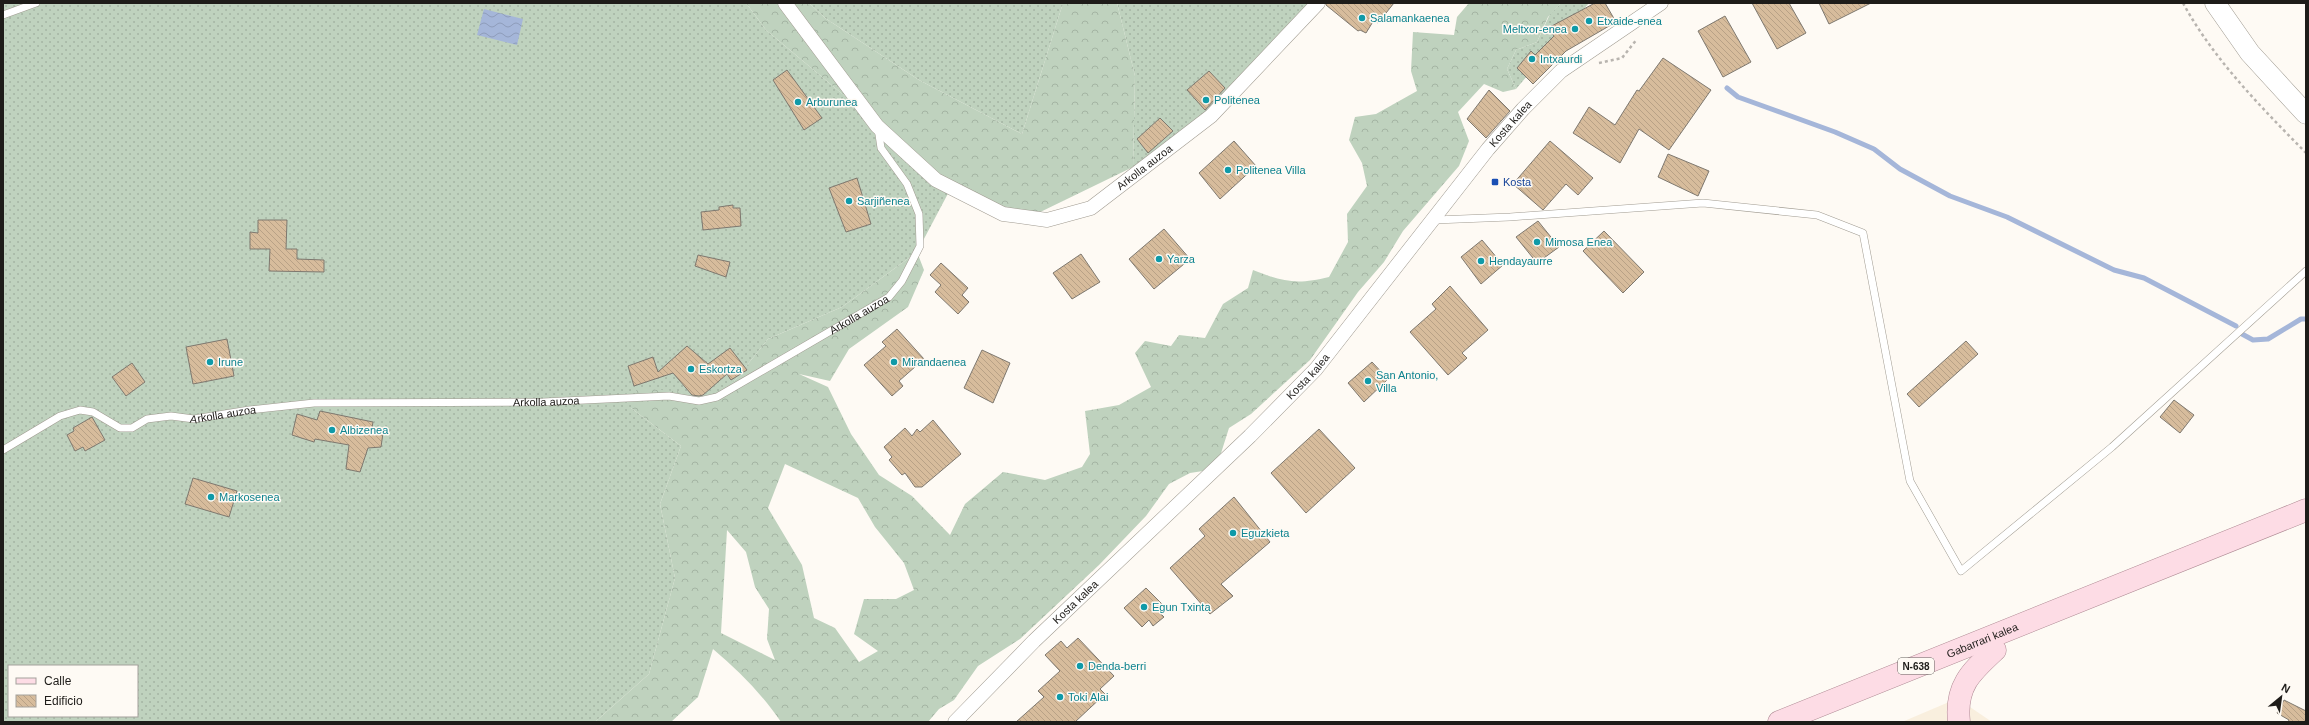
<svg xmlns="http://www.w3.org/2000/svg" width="2309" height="725" font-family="Arial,sans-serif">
<defs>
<pattern id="grass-dots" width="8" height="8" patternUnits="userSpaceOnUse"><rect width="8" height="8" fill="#bfd2be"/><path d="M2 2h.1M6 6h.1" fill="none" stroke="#a4b4a3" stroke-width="1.8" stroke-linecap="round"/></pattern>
<pattern id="forest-crowns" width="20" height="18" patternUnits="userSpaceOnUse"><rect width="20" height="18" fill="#bfd2be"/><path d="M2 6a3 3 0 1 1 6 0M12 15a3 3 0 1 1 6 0" fill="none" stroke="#a4b4a3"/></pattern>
<pattern id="water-waves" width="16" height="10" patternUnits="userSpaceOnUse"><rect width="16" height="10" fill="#a5b6d9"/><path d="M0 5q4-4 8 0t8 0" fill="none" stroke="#8e9cba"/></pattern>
<pattern id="building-back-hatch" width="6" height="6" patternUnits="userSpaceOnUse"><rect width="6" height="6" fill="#d7bc9c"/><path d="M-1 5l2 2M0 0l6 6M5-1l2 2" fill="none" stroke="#b8a186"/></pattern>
</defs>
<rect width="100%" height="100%" fill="#fefaf4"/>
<path fill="#f9efde" d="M1949,702l21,5 22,15h-90z"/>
<g fill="url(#grass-dots)" fill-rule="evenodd">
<path d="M3,3h743l20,27 186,156 -35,66 -75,55 -74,32 -45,56 -92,13 50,38 -21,58 15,74 -26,96 -54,48h-592zM9,666h128v50h-128z"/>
<path d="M809,3h254l-41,131 -103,-54 -94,-62z"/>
<path d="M1117,3h204l-110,113 -78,51 2,-91z"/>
<path d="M1561,3h28l-73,86 -9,-20 9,-19 21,-8 13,-28z"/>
</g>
<g fill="url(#forest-crowns)" fill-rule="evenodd">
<path d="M746,3h63l16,15 94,62 103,54 41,-131h54l18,73 -2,91 -103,50 -78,-31 -186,-156z"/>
<path d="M1469,3h92l-13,14 -11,25 -21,8 -9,19 9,20 -13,3 -19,-8 -26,28 11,29 -10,25 -56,65 -19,31 -26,30 -48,68 -59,54 -22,14 -13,41 -26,4 -21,11 -23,32 -47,49 -79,74 -42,27 -24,34 -15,9 -11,13h-147c-19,-28 -42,-51 -68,-73l-15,48 -27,25h-76l54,-48 26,-96 -15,-74 21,-58 -50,-38 6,-20 86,7 45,-56 74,-32 75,-55 7,18 -16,37 -59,42 -19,32 -31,-7 29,13 23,47 28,41 33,21 38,39 15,-31 38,-32 42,8 37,-13 8,-13 -5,-43 34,-6 32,-18 -16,-34 10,-12 26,5 8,-11 26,3 18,-34 25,-16 5,-18c30,12 44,15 76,7l19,-35 -1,-28 20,-28 -5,-23 -13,-23 6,-23 21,-3 41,-23 -6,-20 2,-39 41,3 3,-18zM785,464l73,34 17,29 29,36 10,27 -18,9h-32l-10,35 24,17 -19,11 -24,-34 -21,-10 -12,-53 -34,-57zM727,530l19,22 9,35 14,22 -2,30 8,21 -54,-27z"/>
</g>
<path fill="url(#water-waves)" d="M484,9l39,10 -6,26 -40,-10z"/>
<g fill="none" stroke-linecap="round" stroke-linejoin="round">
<g stroke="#a5b6d9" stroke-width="5">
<path d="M1727,88l11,9 97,35 39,17 26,20 50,27 57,21 107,53 30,8 92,48"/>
<path d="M2242,334l11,6 15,-1 33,-20h5"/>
</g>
</g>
<g fill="url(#building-back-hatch)" stroke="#7e786f">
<path d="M1326,3h68l-16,20 -4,-3 -8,13 -6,-3 -2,1 -32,-26z"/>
<path d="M1595,3h10l11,19 -50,29 -33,33 -16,-16 14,-17 4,4 19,-19 -6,-8z"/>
<path d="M1752,3h37l17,30 -29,16z"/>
<path d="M1819,3h52l-42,21z"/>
<path d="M1725,16l26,46 -28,15 -25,-46z"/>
<path d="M1663,58l48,32 -42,60 -30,-21 -19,34 -47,-30 16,-26 26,18 22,-35 2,1z"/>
<path d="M787,70l35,48 -18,12 -31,-50z"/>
<path d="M1209,71l16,17 -20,22 -18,-20z"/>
<path d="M1489,90l21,21 -24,27 -19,-19z"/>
<path d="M1160,118l13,13 -25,22 -11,-14z"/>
<path d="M1234,141l22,25 -36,33 -21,-26z"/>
<path d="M1550,141l43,37 -15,17 -12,-11 -23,26 -30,-26z"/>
<path d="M1668,154l41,17 -11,25 -40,-19z"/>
<path d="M857,178l14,46 -25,8 -17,-44z"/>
<path d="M733,205v3h7l1,18 -38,4 -2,-18 18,-2v-3z"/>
<path d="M258,220h29l-1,29h11v10l27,1v12l-55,-1 1,-22h-20v-17l8,1z"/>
<path d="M1538,221l21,26 -22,16 -21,-26z"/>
<path d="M1164,229l26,30 -36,30 -25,-30z"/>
<path d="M1604,231l40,41 -21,21 -40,-42z"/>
<path d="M1482,240l21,25 -22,19 -20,-27z"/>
<path d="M1081,254l19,28 -28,17 -19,-26z"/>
<path d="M698,255l32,7 -4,15 -31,-11z"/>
<path d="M941,263l27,25 -6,7 7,7 -11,12 -23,-22 6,-7 -11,-10z"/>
<path d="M1450,286l38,44 -26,23 5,5 -19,17 -38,-43 26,-23 -4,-5z"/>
<path d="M897,329l27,30 -25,22 4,5 -11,10 -28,-31 22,-19 -4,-4z"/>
<path d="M227,339l7,37 -41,8 -7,-37z"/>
<path d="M1966,341l12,13 -59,53 -12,-13z"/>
<path d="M687,346l21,18 22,-16 17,22 -16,10 -4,-6 -24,21 -4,1 -7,-1 -19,-22 -39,13 -6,-20 25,-9 5,15z"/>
<path d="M982,350l28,13 -17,40 -29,-15z"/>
<path d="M1372,362l16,17 -24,23 -16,-19z"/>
<path d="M132,363l13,19 -19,14 -14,-19z"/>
<path d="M2174,400l20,15 -14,18 -20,-16z"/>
<path d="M320,411l53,11 -2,11h12l-2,14 -13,1 -8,24 -14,-3 3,-24 -34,-6 -1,3 -22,-7 5,-21 20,6z"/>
<path d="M92,417l13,23 -20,11 -2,-4 -8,4 -8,-16 7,-4 -1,-3z"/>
<path d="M933,420l28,34 -39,33h-7l-10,-14 -3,2 -13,-15 3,-3 -8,-10 21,-19 7,8 5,-7 3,3z"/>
<path d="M1319,429l36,39 -49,45 -35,-40z"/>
<path d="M193,478l44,13 -8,26 -44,-13z"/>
<path d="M1234,497l36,45 -49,42 12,12 -23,18 -40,-46 35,-32 -6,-7z"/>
<path d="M1146,588l18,18 -5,6 5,5 -11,9 -4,-6 -7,7 -18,-19z"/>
<path d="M1078,638l36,38 -14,13 5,5 -30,28h-59l28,-25 -6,-6 22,-20 -15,-16 16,-14 6,7z"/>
<path d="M2284,700l22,11v11h-18l1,-2 -12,-7z"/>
</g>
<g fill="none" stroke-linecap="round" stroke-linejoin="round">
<defs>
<g id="service">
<path d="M3,15l33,-12"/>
<path d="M1435,220l75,-3 193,-14 114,12 46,18 47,248 51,90 151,-124 194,-176"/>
<path id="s1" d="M3,450l57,-34 20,-6 13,2 27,16h12l15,-9 24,-3 23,3 55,-9 65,-7 229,-1 126,-6 30,5 18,-4 172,-100 13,-16 18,-35 -1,-32 -12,-30 -26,-36 -3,-20"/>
</g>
<g id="minor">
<path id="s2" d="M785,3l92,123 59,54 67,34 44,6 44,-12 120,-92 107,-113"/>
<path id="s3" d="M955,722l79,-81 216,-205 66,-67 172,-220 35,-40 38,-38 100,-68"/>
</g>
<path id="secondary" d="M2215,3l35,50 56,61"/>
<g id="primary">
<path id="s4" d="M1779,722l527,-212"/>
<path d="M1959,722c-4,-36 12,-50 36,-72"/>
</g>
</defs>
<use href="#service" stroke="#a09b91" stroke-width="8"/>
<use href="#minor" stroke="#a09b91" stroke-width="15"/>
<use href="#secondary" stroke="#a09b91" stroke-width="21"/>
<use href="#primary" stroke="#ae8993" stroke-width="23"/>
<g stroke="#b8b4af" stroke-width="2.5" stroke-dasharray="3 3" stroke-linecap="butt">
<path d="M2183,3c31,57 78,104 123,150"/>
<path d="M1599,63l23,-5 15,-19"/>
</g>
<use href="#service" stroke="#fff" stroke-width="7"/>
<use href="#minor" stroke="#fff" stroke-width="14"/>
<use href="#secondary" stroke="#fff" stroke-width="20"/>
<use href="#primary" stroke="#fddce5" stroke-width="22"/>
</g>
<g fill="#0f9aa8" stroke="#fefaf4" stroke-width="1.5">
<circle cx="1362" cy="18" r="4"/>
<circle cx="1589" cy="21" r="4"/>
<circle cx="1575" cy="29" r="4"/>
<circle cx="1532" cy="59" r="4"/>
<circle cx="1206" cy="100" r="4"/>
<circle cx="798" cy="102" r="4"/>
<circle cx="1228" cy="170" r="4"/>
<circle cx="849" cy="201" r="4"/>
<circle cx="1537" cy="242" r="4"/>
<circle cx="1159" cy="259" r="4"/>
<circle cx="1481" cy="261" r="4"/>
<circle cx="210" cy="362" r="4"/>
<circle cx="894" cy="362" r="4"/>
<circle cx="691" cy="369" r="4"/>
<circle cx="1368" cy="381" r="4"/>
<circle cx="332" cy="430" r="4"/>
<circle cx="211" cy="497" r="4"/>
<circle cx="1233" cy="533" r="4"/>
<circle cx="1144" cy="607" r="4"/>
<circle cx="1080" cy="666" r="4"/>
<circle cx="1060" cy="697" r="4"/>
</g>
<rect fill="#1a4fb4" stroke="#fefaf4" stroke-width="1.5" x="1491" y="178" width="8" height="8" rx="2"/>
<g text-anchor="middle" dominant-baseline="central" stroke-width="3" stroke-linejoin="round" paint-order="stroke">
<rect fill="#fefaf4" stroke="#615f5b" stroke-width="1" x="1898" y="658" width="36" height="16" rx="3"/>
<g font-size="10" font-weight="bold" fill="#1e1c19">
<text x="1916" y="666">N-638</text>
</g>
<g font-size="11" fill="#0d838f" stroke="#fefaf4" text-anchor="start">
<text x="1370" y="18">Salamankaenea</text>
<text x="1597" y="21">Etxaide-enea</text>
<text x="1567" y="29" text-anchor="end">Meltxor-enea</text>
<text x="1540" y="59">Intxaurdi</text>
<text x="1214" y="100">Politenea</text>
<text x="806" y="102">Arburunea</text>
<text x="1236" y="170">Politenea Villa</text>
<text x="857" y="201">Sarjiñenea</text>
<text x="1545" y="242">Mimosa Enea</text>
<text x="1167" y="259">Yarza</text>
<text x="1489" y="261">Hendayaurre</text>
<text x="218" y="362">Irune</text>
<text x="902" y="362">Mirandaenea</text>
<text x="699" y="369">Eskortza</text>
<text x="1376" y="375">San Antonio,<tspan x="1376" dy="13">Villa</tspan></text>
<text x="340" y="430">Albizenea</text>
<text x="219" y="497">Markosenea</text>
<text x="1241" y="533">Eguzkieta</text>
<text x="1152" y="607">Egun Txinta</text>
<text x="1088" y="666">Denda-berri</text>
<text x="1068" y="697">Toki Alai</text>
</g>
<g font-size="11" fill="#1e1c19" stroke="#fefaf4">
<text stroke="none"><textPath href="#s3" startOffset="818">Kosta kalea</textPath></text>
<text stroke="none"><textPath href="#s2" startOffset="466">Arkolla auzoa</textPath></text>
<text stroke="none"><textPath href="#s1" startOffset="898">Arkolla auzoa</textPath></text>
<text stroke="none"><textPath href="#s3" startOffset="494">Kosta kalea</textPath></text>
<text stroke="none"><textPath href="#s1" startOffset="562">Arkolla auzoa</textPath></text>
<text stroke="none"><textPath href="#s1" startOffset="238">Arkolla auzoa</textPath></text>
<text stroke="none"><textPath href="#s3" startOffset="170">Kosta kalea</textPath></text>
<text stroke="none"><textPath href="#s4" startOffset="219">Gabarrari kalea</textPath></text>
</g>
<g font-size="11" fill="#164399" stroke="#fefaf4" text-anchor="start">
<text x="1503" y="182">Kosta</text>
</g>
</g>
<rect width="2309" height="725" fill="none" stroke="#1e1c19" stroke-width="8"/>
<rect x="8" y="665" width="130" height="52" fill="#fefaf4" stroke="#a4a19c"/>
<rect x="16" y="678" width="20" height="6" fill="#fddce5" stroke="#a4a19c"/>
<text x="44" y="685" font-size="12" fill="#1e1c19">Calle</text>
<rect x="16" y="695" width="20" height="12" fill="url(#building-back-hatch)" stroke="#a4a19c"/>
<text x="44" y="705" font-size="12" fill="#1e1c19">Edificio</text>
<g transform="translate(2281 697) rotate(29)" stroke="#fefaf4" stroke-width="3" paint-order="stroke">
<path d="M0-3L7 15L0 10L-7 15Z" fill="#1e1c19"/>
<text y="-6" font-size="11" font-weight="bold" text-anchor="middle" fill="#1e1c19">N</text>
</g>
</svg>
